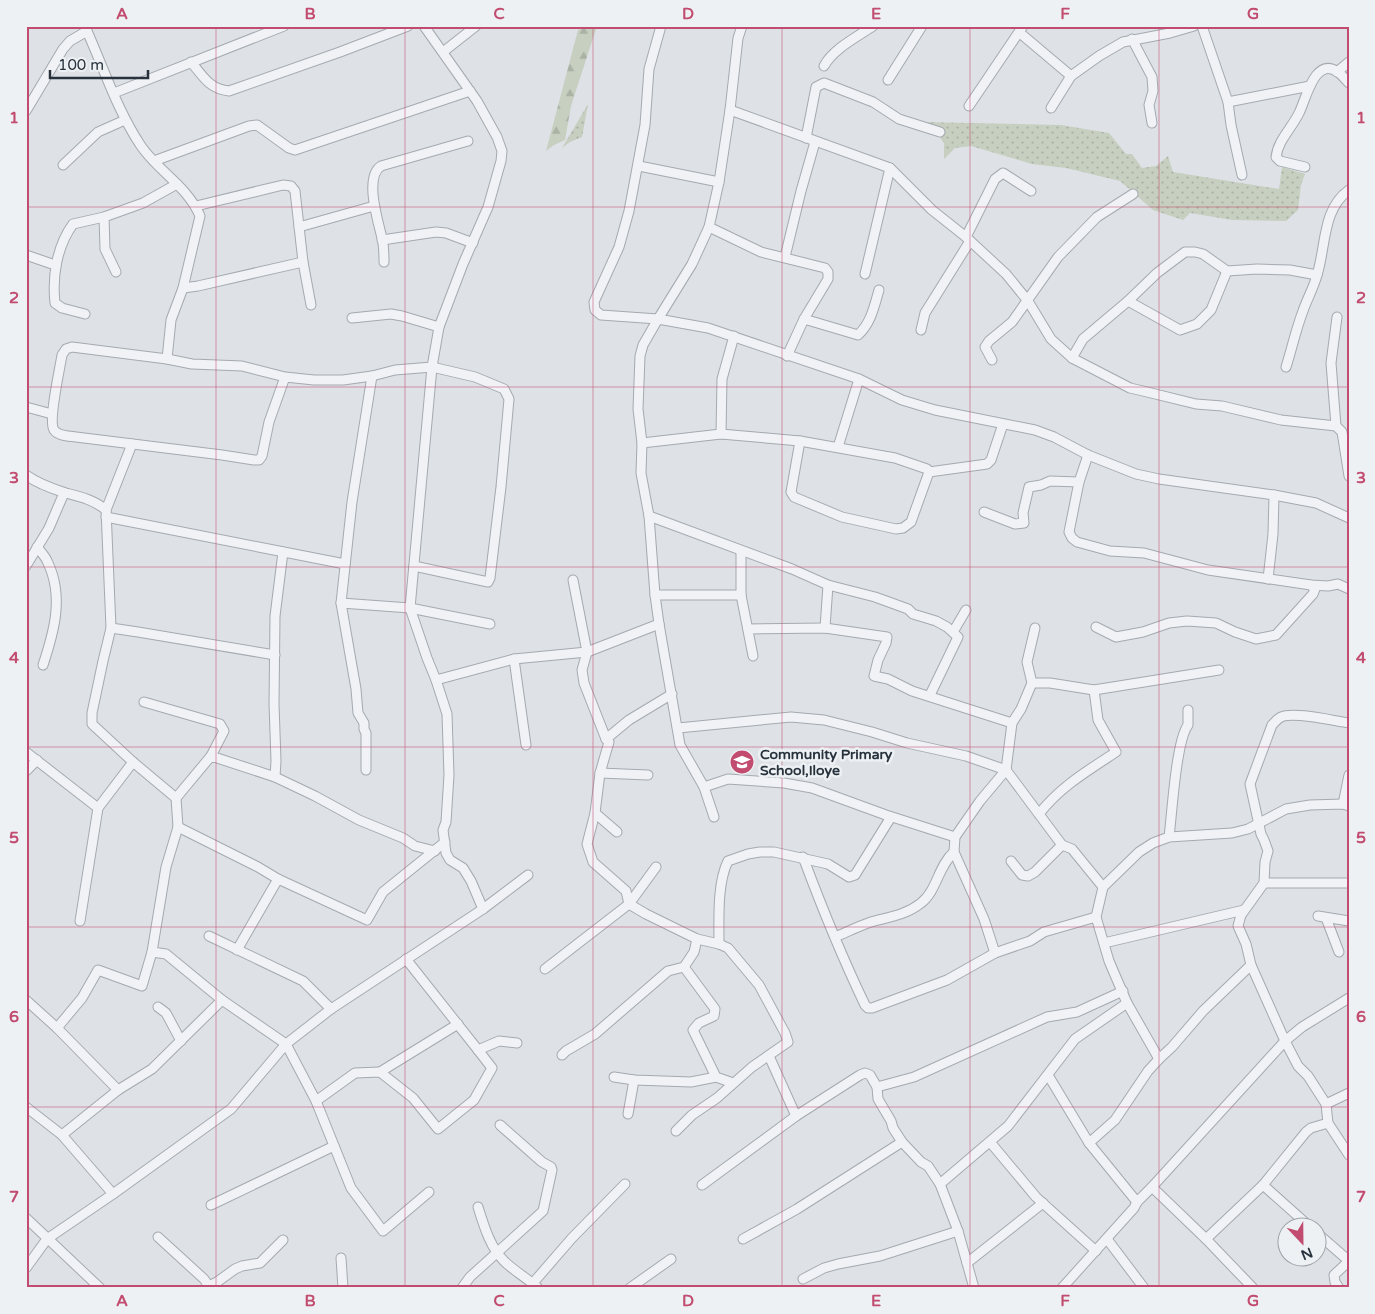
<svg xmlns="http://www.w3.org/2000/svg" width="1375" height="1314" font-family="'Varela Round',sans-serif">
<defs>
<pattern id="grass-dots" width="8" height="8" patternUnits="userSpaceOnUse" patternTransform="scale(1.25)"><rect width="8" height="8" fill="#c6cfc0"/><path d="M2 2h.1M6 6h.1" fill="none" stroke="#aab2a6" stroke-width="1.8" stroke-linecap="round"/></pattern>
<pattern id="forest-firs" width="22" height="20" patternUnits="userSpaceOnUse" patternTransform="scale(1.25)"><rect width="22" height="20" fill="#c6cfc0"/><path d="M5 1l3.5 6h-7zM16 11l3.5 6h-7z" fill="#aab2a6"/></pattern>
</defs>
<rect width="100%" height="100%" fill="#dee2e6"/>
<g fill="url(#grass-dots)">
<path d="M588,104l-6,33 -12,5 -8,6z"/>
<path d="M902,117l21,5 138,3 48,8 17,21h6l10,14 14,-2 12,-10 5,16 106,17 3,-22 23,7 -4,11 -3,25 -12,11 -54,-1 -42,-7 -7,7 -30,-10 -33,-29 -54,-13 -34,-4 -61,-18 -16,2 -11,11v-16l-10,-14z"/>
</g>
<path fill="url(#forest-firs)" d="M588,26h9l-26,80 -6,34 -11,5 -8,6 32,-121z"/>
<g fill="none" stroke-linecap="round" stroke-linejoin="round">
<defs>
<g id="minor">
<path d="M424,26l53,75 20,36 5,14 -1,10 -13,46 -25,57 -24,63 -7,40 -22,241 17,50 9,22 11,34 2,61 -3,47 -3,8 3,23 4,7 13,8 8,13 12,28"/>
<path d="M661,26l-12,43 -4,56 -16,86 -10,36 -25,55 1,8 6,5 57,4 50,9 151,51 43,21 33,10 100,20 19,7 34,18 48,19 23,5 115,16 42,8 33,15"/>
<path d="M1202,26l26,76 3,23 11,50"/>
<path d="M87,31c17,38 31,81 54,115 17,25 47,41 59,70l-17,72 -12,32 -4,39"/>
<path d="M1020,33l51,43"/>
<path d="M1132,39l20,38 1,14 -4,14 3,18"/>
<path d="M443,52l33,-26"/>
<path d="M191,62c12,14 18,27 38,29l111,-39 68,-26"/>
<path d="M824,66c9,-17 33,-29 49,-40"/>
<path d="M1337,72l12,-10"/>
<path d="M888,80l34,-54"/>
<path d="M114,93l170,-67"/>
<path d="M1228,102l82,-16"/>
<path d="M969,106l54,-80"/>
<path d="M1051,108l20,-32 28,-20 24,-14 47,-9 24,-7"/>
<path d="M730,110l160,58 42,42 34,27 40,37 22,27 23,38 21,19 58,30 13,3 53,13 26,2 59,14 55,6"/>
<path d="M26,111l37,-62 7,-8 17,-10 -3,-5"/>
<path d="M806,138l10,-51 8,-4 49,19 26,17 41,13"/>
<path d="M154,161l95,-35 8,-1 32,23 6,2 175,-59"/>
<path d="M63,165l35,-33 27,-12"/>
<path d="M639,166l80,16"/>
<path d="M1305,167l-25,-6 -4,-4c2,-17 16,-29 23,-44 7,-13 15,-57 39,-41 4,3 7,7 11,11"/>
<path d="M196,206l87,-21 8,1 4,5 8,71 8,43"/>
<path d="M104,217l1,32 11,23"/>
<path d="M299,227l75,-21"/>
<path d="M709,227l52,25 64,16 3,4v7l-24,40 -17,37"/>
<path d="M966,237l29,-58 8,-6 28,18"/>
<path d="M382,240l54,-8 10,1 27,10"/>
<path d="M26,255l29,10"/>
<path d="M785,257l16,-66 14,-49"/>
<path d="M384,262c0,-8 0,-16 -2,-24 -4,-17 -18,-61 -1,-72l87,-25"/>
<path d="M865,274l25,-106"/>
<path d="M183,288l15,-2 105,-24"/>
<path d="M1128,301l52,29 17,-6 14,-14 16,-39"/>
<path d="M85,314l-23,-6 -7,-5c-3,-27 2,-57 18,-79l31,-7 39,-14 34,-19"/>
<path d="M1337,317l-6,46 5,63 6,6 7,44"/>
<path d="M352,318l39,-4 11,2 37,11"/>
<path d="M804,319l54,16c13,-12 16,-28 21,-45"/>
<path d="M921,330l4,-17 45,-72"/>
<path d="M1072,358l11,-19 45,-38 29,-28 28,-21h10l8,2 24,17 30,-2 33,1 27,5"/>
<path d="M992,360l-7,-13 4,-6 23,-19 46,-65 39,-40 36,-23"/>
<path d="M1286,367c6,-19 10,-38 17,-56 4,-12 11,-24 14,-36 9,-28 5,-66 32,-85"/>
<path d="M285,377l-16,45 -7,34 -3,4h-5l-32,-5 -146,-18c-7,-1 -18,-1 -22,-7 -6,-9 6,-62 8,-75l4,-6 6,-2 95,12 25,5 50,2 43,11 29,3h29l29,-4 23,-6 37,-3 43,10 29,12 5,10 -8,88 -11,91 -2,4 -74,-16"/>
<path d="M26,407l26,7"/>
<path d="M721,434l1,-55 12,-43"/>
<path d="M800,441l-9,51 3,5 48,20 54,12 7,-1 8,-6 18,-50"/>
<path d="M642,443l79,-9 79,7 95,17 32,11 2,3"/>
<path d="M838,447l21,-68"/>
<path d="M1088,455l-9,27 -10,50 3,6 5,4 33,9 34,2 64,17 103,15 17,1 10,-2 11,5"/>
<path d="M929,472l58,-8 4,-4 12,-36"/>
<path d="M26,475c11,8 27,14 40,18 15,4 28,7 40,17l5,118 -8,33 -11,52v11l41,38 43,36 2,29 -12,40 -14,85 14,2 56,46 64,44 30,57 39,-28 25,-1 33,26 25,31 36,-29 18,-32 -14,-18"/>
<path d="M106,510l26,-66"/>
<path d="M984,512l31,12 9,-1 -1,-10 6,-26 12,-2 9,-4 29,1"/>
<path d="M649,516l143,53 36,16 47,12 33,12 5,5 23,7 11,6 11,10 -28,58"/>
<path d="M106,517l239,47"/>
<path d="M37,547c4,5 9,10 11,16 16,34 6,69 -5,102"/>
<path d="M741,552v43l12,61"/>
<path d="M26,566l23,-38 15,-35"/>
<path d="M1268,579l5,-45 1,-39"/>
<path d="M573,580l14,72 -5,18 2,13 22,56"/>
<path d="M655,595h86"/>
<path d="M341,603l69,5 80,16"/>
<path d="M1096,627l20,10 27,-5 26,-9 18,-2 29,2 19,9 21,7 20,-4 37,-41 2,-5 -4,-4"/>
<path d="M111,628l27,4 137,23"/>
<path d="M825,628l3,-43"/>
<path d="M1035,628l-8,34 5,21h18l44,7 125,-20"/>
<path d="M748,629l77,-1 62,9 -1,6 -8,17 -4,16 14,3 24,12 100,32"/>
<path d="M953,632l13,-22"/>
<path d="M514,659l12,86"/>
<path d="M436,680l78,-21 73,-7 72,-28"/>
<path d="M672,694l-43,26 -23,19 3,3 -9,31 -5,40 -8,31 6,18 33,29 3,13 17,10 51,25 22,5 9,4 31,37 26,48 3,9 -36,25 -35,31 -25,17 -16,16"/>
<path d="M144,702l76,22 4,7 -13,25"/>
<path d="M1349,723c-15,-2 -55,-12 -68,-6 -4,2 -6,5 -9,8l-22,59 11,50 3,6 4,11 -3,11 -1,21 -23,32 -3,11 8,18 5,21 34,76 13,25 10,10 18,28 2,19 21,32"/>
<path d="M678,728l113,-11 33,3 48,12 35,11 59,13 40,14 56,75 10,4 31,38"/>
<path d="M26,752l72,56"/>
<path d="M366,770v-37l-2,-4v-6l-6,-10 -2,-24 -15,-86 11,-101 20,-126"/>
<path d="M26,771l11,-11"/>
<path d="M600,773l48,2"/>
<path d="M275,777l1,-16 -2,-57 1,-88 8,-64"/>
<path d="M704,787l24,-8 56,4 28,5 74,27 69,22"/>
<path d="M176,798l35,-42 64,21 40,19 44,24 44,18 12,8 20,5"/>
<path d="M1343,804l6,-29"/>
<path d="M595,813l22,19"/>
<path d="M1039,814c21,-27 48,-43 77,-62l-18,-32 -4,-30"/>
<path d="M714,817l-10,-30 -24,-42 -21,-121 -4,-29 -6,-79 -8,-43 1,-30 -4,-34 2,-53 3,-11 15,-26 34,-55 17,-37 10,-45 11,-72 8,-72 4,-12"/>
<path d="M178,827l80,40 20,12 89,41 16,-28 62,-50"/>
<path d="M1169,837c3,-23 7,-96 19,-112v-15"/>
<path d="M803,857c19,51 39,100 62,148l3,3h4l75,-28 48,-27 35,-12 14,-9 52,-15"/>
<path d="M1011,861l11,14 6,1 7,-4 27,-27"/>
<path d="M1264,883h85"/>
<path d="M1318,916l31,5"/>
<path d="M1326,918l13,34"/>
<path d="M80,921l18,-113 35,-46"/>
<path d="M209,936l94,45 28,28"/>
<path d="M835,937c12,-5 24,-11 36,-15 18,-5 35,-7 50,-19 16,-12 17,-37 33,-51"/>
<path d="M1104,943l140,-33"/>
<path d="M719,944c0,-25 -2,-61 9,-83l20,-7 12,-2h14l54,12 21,13 6,-2 36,-58"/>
<path d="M237,950l41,-71"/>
<path d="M995,953l-11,-34 -30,-67 1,-15 25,-36 26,-31 6,-47 9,-14 11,-26"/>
<path d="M406,959l72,91 21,-9 18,2"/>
<path d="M684,967l31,42 -1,7 -15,7 -6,7 23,47 17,6"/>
<path d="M545,969l84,-65 27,-37"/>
<path d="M26,1000l31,28 61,62"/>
<path d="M158,1007l8,6 15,28"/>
<path d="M57,1028l25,-30 16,-28 44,16 10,-34"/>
<path d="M562,1055l4,-4 29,-17 73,-63 16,-4 10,-15 3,-13"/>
<path d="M769,1056l27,60"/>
<path d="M1159,1059l-32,-56 -18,-42 -13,-44 7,-30 36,-35 14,-9 16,-6 63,-4 16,-4 38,-20 24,-4 33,-1 6,2"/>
<path d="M380,1072l78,-48"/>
<path d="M1048,1075l41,68 48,59"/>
<path d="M614,1077l20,3 57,2 25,-5"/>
<path d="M877,1087l37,-10 133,-60 30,-5 46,-21"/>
<path d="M316,1101l35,87 32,43 46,-39"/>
<path d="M1326,1104l23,-11"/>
<path d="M26,1107l36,28 51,59"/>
<path d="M628,1114l6,-34"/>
<path d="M62,1135l56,-45 34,-21 70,-69"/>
<path d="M990,1142l46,55 60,54"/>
<path d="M1089,1143l26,-23 33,-49 11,-12 13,-12 31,-36 48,-46"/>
<path d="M940,1184l68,-58 67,-87 52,-36"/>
<path d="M702,1185l94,-69 64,-41 5,-2 5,2 7,12 1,12 13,22 2,7 9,14 19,20 7,4 12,18 18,47 16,57"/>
<path d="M1263,1185l46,41"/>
<path d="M1152,1187l54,52 47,49"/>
<path d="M211,1205l123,-59"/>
<path d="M478,1207c6,19 12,40 26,54 10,10 23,17 34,27"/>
<path d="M26,1218l74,70"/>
<path d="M1318,1234l31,27"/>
<path d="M158,1237l46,42 6,9"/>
<path d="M743,1239l54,-30 105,-67"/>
<path d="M1107,1239l37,49"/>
<path d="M1206,1239l57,-54 43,-53 5,-4 17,-5"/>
<path d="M341,1258l2,30"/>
<path d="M967,1263l76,-60"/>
<path d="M26,1268l21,-29 66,-45 118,-85 55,-65 45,-35 152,-100 45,-34"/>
<path d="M803,1279l21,-11 14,-4 42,-8 78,-25"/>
<path d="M533,1283l39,-45 53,-54"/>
<path d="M208,1286l9,-4 18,-13 7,-3 18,-3 23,-23"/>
<path d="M462,1288l8,-11 73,-66 9,-41 -1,-3 -9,-5 -42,-37"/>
<path d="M630,1288l41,-29"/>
<path d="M1062,1288l72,-80 3,-6 15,-15 133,-146 17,-14 47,-29"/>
<path d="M1339,1288l-4,-6 -1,-7 15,-14"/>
</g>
</defs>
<use href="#minor" stroke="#a4aab0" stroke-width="11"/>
<use href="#minor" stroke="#f0f2f5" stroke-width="9"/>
</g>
<path fill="none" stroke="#c24c6f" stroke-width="1" stroke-opacity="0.55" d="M216,26v1262M405,26v1262M593,26v1262M782,26v1262M970,26v1262M1159,26v1262M26,207h1323M26,387h1323M26,567h1323M26,747h1323M26,927h1323M26,1107h1323"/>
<defs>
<symbol id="school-disc" viewBox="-11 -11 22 22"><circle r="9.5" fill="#c24c6f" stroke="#edf1f4"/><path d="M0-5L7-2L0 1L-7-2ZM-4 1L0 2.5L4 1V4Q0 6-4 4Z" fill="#fff"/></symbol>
</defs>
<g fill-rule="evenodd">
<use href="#school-disc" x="728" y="748" width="28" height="28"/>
</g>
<g text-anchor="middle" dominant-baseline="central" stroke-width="5" stroke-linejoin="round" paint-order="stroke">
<g font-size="14" font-weight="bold" fill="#28323c" stroke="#edf1f4" text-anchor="start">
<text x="760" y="754">Community Primary<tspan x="760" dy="16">School,Iloye</tspan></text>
</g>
</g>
<rect width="1375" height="1314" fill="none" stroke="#edf1f4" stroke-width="55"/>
<g transform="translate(1302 1242) rotate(158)"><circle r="24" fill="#edf1f4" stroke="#9ea5aa"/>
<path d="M0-4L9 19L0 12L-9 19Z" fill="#c24c6f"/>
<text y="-8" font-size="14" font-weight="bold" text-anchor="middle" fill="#28323c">N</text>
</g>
<path d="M50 70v8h98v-8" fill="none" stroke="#28323c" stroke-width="2.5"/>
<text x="58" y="70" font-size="15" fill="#28323c" stroke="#edf1f4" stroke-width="4" paint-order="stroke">100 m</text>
<rect x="28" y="28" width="1320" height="1258" fill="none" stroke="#c24c6f" stroke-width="2"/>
<g font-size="16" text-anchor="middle" font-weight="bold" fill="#c24c6f">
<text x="122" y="19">A</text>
<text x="310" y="19">B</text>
<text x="499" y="19">C</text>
<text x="688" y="19">D</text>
<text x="876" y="19">E</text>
<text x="1065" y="19">F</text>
<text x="1253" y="19">G</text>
<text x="14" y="123">1</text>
<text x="1361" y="123">1</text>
<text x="14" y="303">2</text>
<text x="1361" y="303">2</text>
<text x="14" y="483">3</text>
<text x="1361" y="483">3</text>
<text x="14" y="663">4</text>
<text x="1361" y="663">4</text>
<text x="14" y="843">5</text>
<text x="1361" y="843">5</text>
<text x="14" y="1022">6</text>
<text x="1361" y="1022">6</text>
<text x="14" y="1202">7</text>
<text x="1361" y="1202">7</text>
<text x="122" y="1306">A</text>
<text x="310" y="1306">B</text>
<text x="499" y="1306">C</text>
<text x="688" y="1306">D</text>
<text x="876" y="1306">E</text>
<text x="1065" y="1306">F</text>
<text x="1253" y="1306">G</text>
</g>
</svg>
